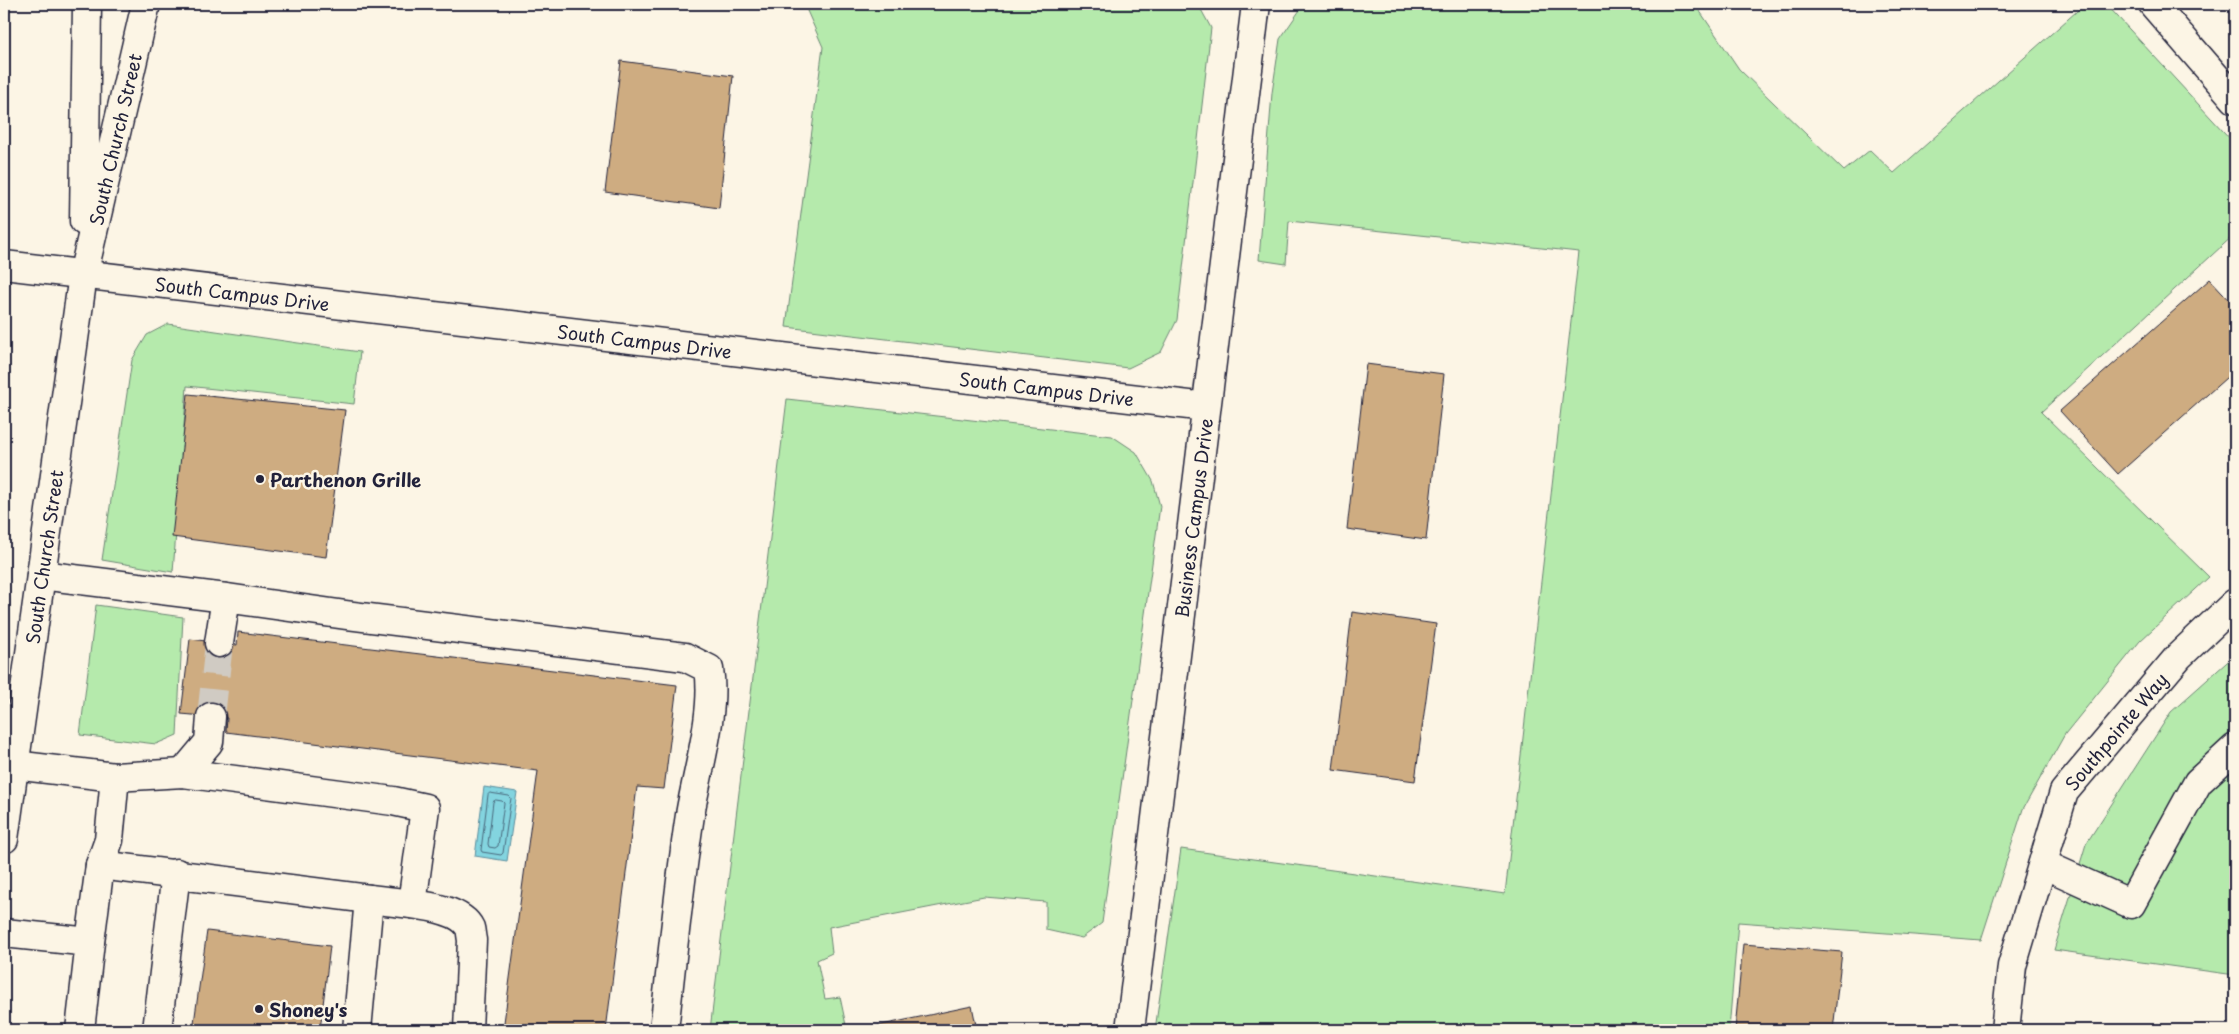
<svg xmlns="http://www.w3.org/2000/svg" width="2239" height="1034" font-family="'Playpen Sans',sans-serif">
<rect width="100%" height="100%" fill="#fcf5e5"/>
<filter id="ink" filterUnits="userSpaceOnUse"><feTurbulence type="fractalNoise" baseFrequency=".02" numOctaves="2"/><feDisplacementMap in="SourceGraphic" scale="10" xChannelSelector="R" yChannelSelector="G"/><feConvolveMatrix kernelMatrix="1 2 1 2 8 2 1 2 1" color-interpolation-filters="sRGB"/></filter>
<g filter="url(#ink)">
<g fill="#b5eaac" stroke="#6c8674">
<path d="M804,4h394l13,24 -34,292 -16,32 -33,16 -342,-41 37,-280z"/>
<path d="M1304,4h391l44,65 105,102 26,-21 24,23 191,-169h21l129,140v90l-194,178 168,165 -69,64 -75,93 -42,75 -42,131 -243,-18 -9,108h-574l26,-181 324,45 74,-642 -290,-31 -3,43 -27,-4 13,-167 8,-54z"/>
<path d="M168,324l192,28 -6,52 -167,-18 -14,186 -71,-12 30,-200 15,-25z"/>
<path d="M787,399l325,37 24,16 17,29 7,25 -58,417 -20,15 -36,-8v-28l-62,-5 -155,30 3,26 -15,7 8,39 15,-2 7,33h-137z"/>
<path d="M96,605l87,12 -6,118 -21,9 -76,-9z"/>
<path d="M2235,655v320l-181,-25 32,-106 85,-132z"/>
</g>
<path fill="#83d4df" stroke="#5c8d9d" d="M484,787l33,5 -10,69 -32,-5z"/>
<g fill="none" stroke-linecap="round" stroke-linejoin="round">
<g stroke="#49697d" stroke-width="1">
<path d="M490,793l19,3 2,2 -8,55 -2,2 -19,-3 -1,-2 7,-55z"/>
<path d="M496,800l6,1 2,2 -6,43 -3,2 -6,-1 -1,-3 5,-42z"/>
</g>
</g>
<g fill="#ceac81" stroke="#22223b">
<path d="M621,61l112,15 -14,132 -114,-16z"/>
<path d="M2210,279l25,27v64l-117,104 -58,-63z"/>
<path d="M1366,364l78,10 -18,166 -79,-11z"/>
<path d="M188,394l157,16 -19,147 -154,-20z"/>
<path d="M1352,612l84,12 -21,157 -82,-11z"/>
<path d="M238,632l439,53 -13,104 -27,-2 -31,243h-103l35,-259 -312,-39 1,-14 -46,-4 9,-75 47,6z"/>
<path d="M207,931l123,15 -10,84h-127z"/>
<path d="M1743,944l99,8 -9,78h-98z"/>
<path d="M972,1006l5,24h-119z"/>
</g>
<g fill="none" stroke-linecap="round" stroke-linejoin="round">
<path stroke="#d0cbc3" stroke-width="28" stroke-dasharray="28 14" stroke-linecap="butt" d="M211,717l8,-74"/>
<defs>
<g id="minor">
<path d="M2153,4l82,95"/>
<path id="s1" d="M4,265l1202,142"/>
<path d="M41,575l185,23 120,17 339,42 24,12c7,43 -12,103 -19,146 -11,71 -18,144 -26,215"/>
<path d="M219,643l7,-45"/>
<path d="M14,765l101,12 68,-4 210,28 32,7 -13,96c16,2 50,7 58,24 1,3 1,8 2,12l-4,90"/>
<path d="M183,773l26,-31 2,-25"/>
<path d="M2043,864l88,40 67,-122 37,-34"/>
<path d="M100,865l9,-25 6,-63"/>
<path d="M4,933l86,9 -10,88"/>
<path d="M90,942l10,-77 269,34"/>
<path d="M157,1030l19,-157"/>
<path d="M357,1030l12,-131 43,5"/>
<path id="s2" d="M1130,1030l126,-1026"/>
<path id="s3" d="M2005,1030l7,-64 52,-174 115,-136 56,-53"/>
</g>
<g id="highway">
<path d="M84,221l3,-217"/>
<path id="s4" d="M4,839l79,-564 63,-271"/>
</g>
</defs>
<use href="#minor" stroke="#22223b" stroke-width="31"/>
<use href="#highway" stroke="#22223b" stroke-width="31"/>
<use href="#minor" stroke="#fcf5e5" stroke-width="28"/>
<use href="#highway" stroke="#fcf5e5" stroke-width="28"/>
</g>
</g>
<g fill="#22223b" stroke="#fcf5e5" stroke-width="2">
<circle cx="260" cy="479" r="5"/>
<circle cx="259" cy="1009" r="5"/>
</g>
<g text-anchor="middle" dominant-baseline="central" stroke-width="5" stroke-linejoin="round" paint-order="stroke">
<g font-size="18" fill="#22223b" stroke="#fcf5e5">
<text stroke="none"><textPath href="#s4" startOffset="709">South Church Street</textPath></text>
<text stroke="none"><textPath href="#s1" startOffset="240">South Campus Drive</textPath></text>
<text stroke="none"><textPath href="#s1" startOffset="645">South Campus Drive</textPath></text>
<text stroke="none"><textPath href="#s1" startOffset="1050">South Campus Drive</textPath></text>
<text stroke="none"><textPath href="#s2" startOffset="516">Business Campus Drive</textPath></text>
<text stroke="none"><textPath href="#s4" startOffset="285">South Church Street</textPath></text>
<text stroke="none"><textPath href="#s3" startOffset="326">Southpointe Way</textPath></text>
</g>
<g font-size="18" font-weight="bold" fill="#22223b" stroke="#fcf5e5" text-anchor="start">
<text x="270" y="479">Parthenon Grille</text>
<text x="269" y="1009">Shoney's</text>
</g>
</g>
<rect width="2239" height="1034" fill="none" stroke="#fcf5e5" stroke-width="20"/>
<rect x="10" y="10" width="2219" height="1014" fill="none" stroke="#22223b" stroke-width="2" filter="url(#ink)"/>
</svg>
